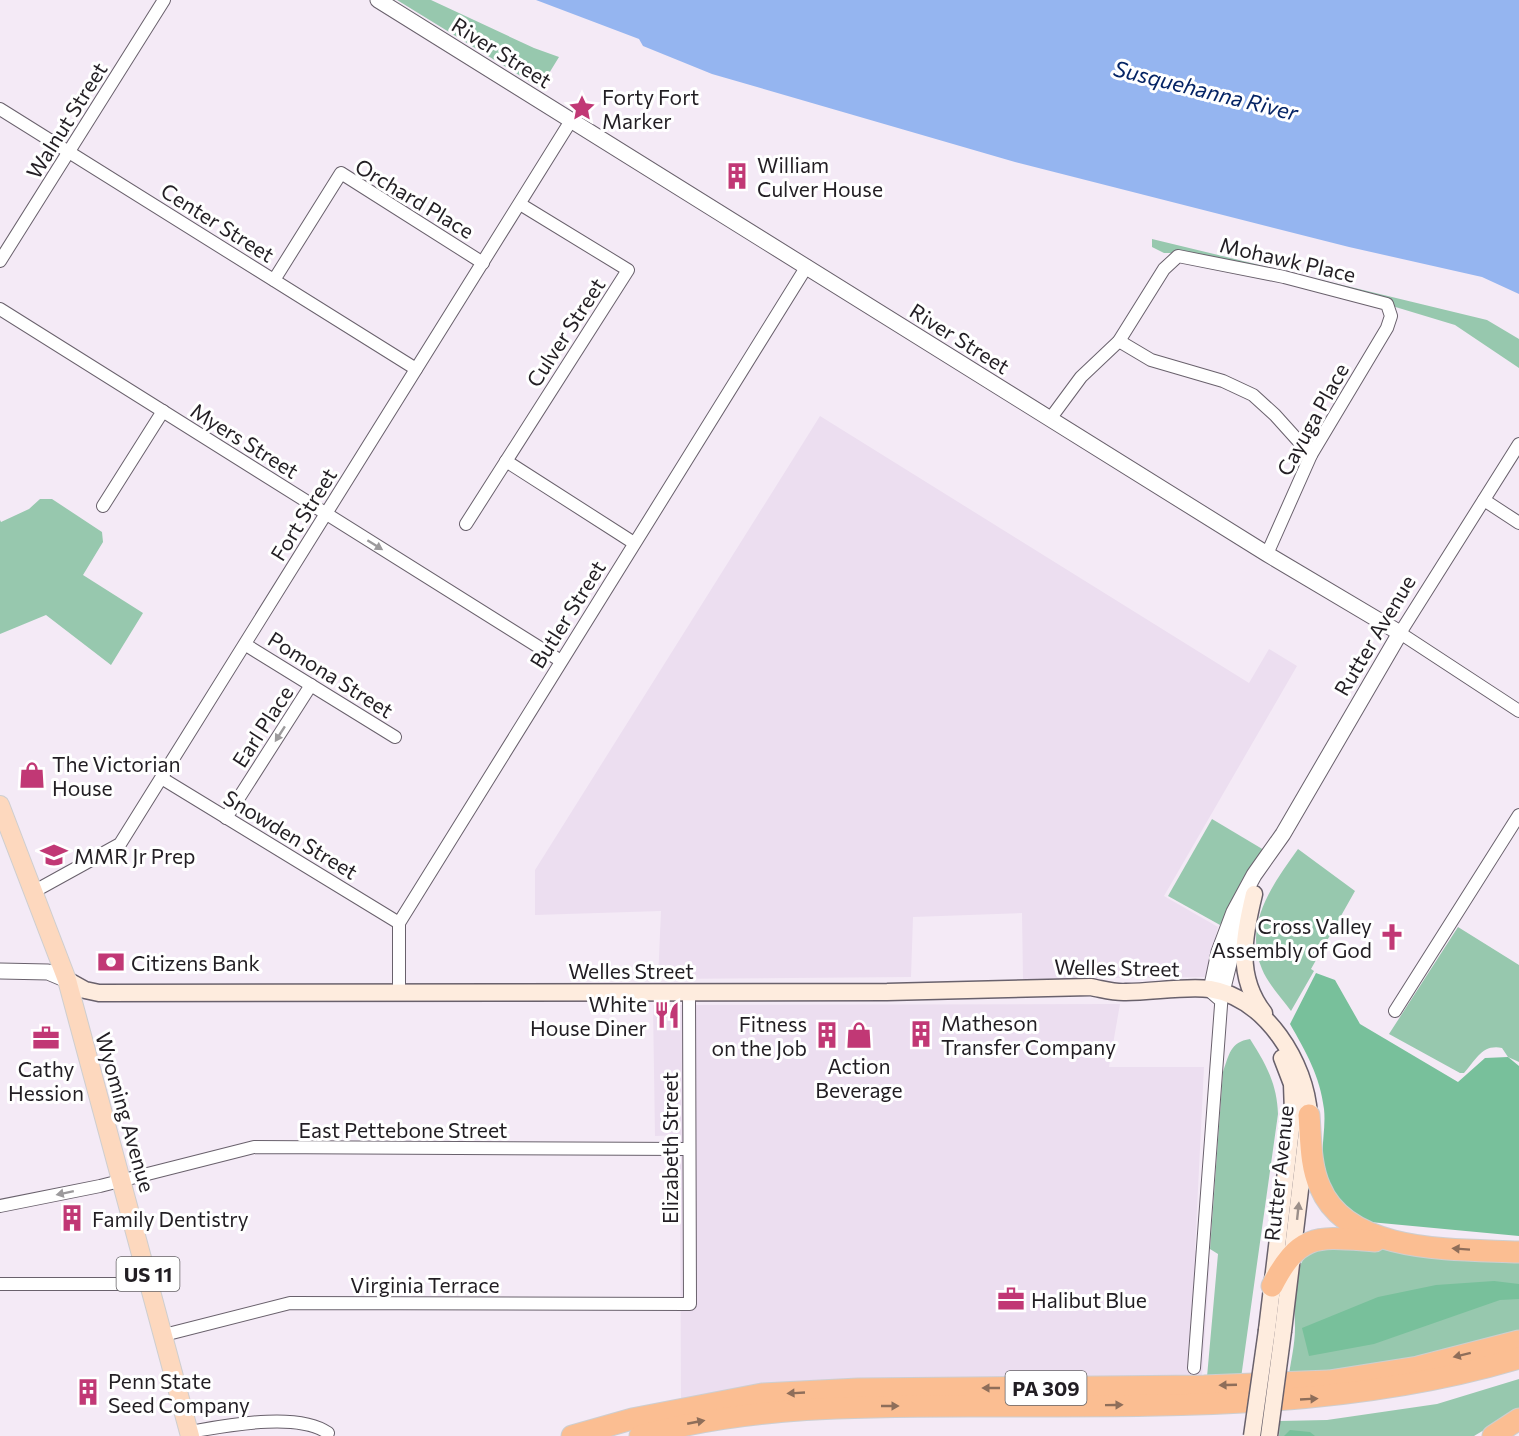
<svg xmlns="http://www.w3.org/2000/svg" width="1519" height="1436" font-family="Commissioner,sans-serif">
<rect width="100%" height="100%" fill="#f4eaf6"/>
<g fill="#ecdef0">
<path d="M820,416l429,267 20,-34 28,17 -133,230 54,31 -13,50 -182,2 -1,-66 -109,4 -2,60 -253,2 3,-68 -126,4v-45z"/>
<path d="M1120,1004l-11,63h95l-9,183 15,12 -8,115 -418,8 -103,14 -1,-264 -25,1 -2,-131z"/>
</g>
<g fill="#97c8ae">
<path d="M397,0h34l103,48 25,9 -19,31z"/>
<path d="M1152,239l335,81 32,19v29l-64,-43 -86,-26 -182,-46h-23l-12,-6z"/>
<path d="M40,499h12l50,33 1,10 -20,33 60,38 -32,52 -65,-50 -46,19v-114l1,2 28,-13z"/>
<path d="M1212,819l52,31 -44,75 -52,-29z"/>
<path d="M1298,849l57,42 -44,78 3,2 -23,40c-9,-13 -23,-27 -29,-42 -19,-45 11,-85 36,-120z"/>
<path d="M1458,927l61,38v97l-11,-5 -6,-9c-20,-4 -26,12 -38,25h-4l-71,-39z"/>
<path d="M1250,1039c16,25 27,45 28,75l-37,264 -34,-1 11,-123 -8,-5 13,-177c6,-17 7,-30 27,-33z"/>
<path d="M1381,1246l138,14v73l-109,30 -121,12c2,-15 6,-31 6,-47 0,-24 -6,-64 19,-78z"/>
<path d="M1519,1379v30l-45,27h-195l1,-15 47,-1 110,-16z"/>
</g>
<g fill="#78c09b">
<path d="M1316,973l19,7 25,44 98,58 27,-24 23,-1 11,9v170l-149,-14c-22,-12 -44,-31 -47,-58 -2,-18 3,-37 1,-55 -4,-33 -18,-57 -34,-85z"/>
<path d="M1494,1281l25,3v15l-19,1 -126,44 -65,12 -7,-28 76,-31 58,-12z"/>
<path d="M1290,1430l20,2 5,4h-31z"/>
</g>
<path fill="#95b5f0" d="M536,0h983v294l-37,-17 -133,-30 -334,-85 -303,-88 -69,-28 -4,-7z"/>
<g fill="none" stroke-linecap="round" stroke-linejoin="round">
<defs>
<g id="minor">
<path d="M0,109l416,260"/>
<path d="M0,261l164,-261"/>
<path d="M274,280l67,-107 142,90"/>
<path d="M0,309l561,352"/>
<path d="M1119,341l32,19 72,21 30,14 22,20 36,40"/>
<path d="M1050,419l31,-42 38,-36 45,-72 14,-13 106,21 103,27 4,12 -4,12 -76,127 -44,99"/>
<path d="M1519,444l-119,189 119,78"/>
<path d="M506,461l128,82"/>
<path d="M1484,500l35,23"/>
<path d="M103,506l60,-95"/>
<path d="M466,524l162,-254 -108,-66"/>
<path d="M246,645l149,92"/>
<path d="M163,779l236,144"/>
<path d="M226,818l85,-133"/>
<path d="M33,892l87,-48 452,-725"/>
<path d="M399,993v-70l408,-657"/>
<path d="M1395,1011l124,-196"/>
<path d="M0,1206l100,-20 154,-39 434,2"/>
<path d="M0,1284h151"/>
<path d="M164,1335l126,-32 400,1 -1,-312"/>
<path d="M1194,1368l28,-376"/>
<path d="M189,1432c36,-6 108,-21 139,1"/>
</g>
<g id="tertiary">
<path d="M378,0l889,554 133,79 -117,201 -29,41 -20,37 -15,40 -8,38 8,7"/>
<path d="M0,971l48,1 19,8"/>
<path d="M1222,992l12,-49 11,-32"/>
</g>
<g id="secondary">
<path d="M1254,894c-10,41 -19,82 10,119"/>
<path d="M67,980l18,10 14,3 788,-1 203,-5c12,2 25,6 36,5 27,0 58,-6 84,-3 56,9 96,74 99,126l-26,216"/>
<path d="M1267,1330l26,-217 -1,-29 -10,-26"/>
</g>
<path id="primary" d="M0,805l67,175 123,456"/>
<g id="motorway">
<path d="M1309,1115c2,24 1,50 11,72 28,68 138,62 199,65"/>
<path d="M1272,1286c28,-55 47,-49 103,-45"/>
<path d="M572,1436l60,-17 130,-25 96,-5 346,-3 125,-5 89,-14 101,-26"/>
<path d="M640,1436c116,-32 235,-30 354,-30 177,0 355,3 525,-48"/>
<path d="M1493,1436l26,-17"/>
</g>
</defs>
<use href="#minor" stroke="#69616c" stroke-width="14"/>
<use href="#tertiary" stroke="#69616c" stroke-width="17"/>
<use href="#secondary" stroke="#69616c" stroke-width="19"/>
<use href="#primary" stroke="#cececf" stroke-width="20"/>
<use href="#motorway" stroke="#cececf" stroke-width="23"/>
<use href="#minor" stroke="#fff" stroke-width="12"/>
<use href="#tertiary" stroke="#fff" stroke-width="15"/>
<use href="#secondary" stroke="#feecde" stroke-width="16"/>
<use href="#primary" stroke="#fdd8be" stroke-width="18"/>
<use href="#motorway" stroke="#fbbe92" stroke-width="21"/>
<defs>
<g id="secondary-bridge">
<path d="M1252,1436l15,-106"/>
<path d="M1269,1436l14,-105"/>
</g>
</defs>
<use href="#secondary-bridge" stroke="#69616c" stroke-width="19" stroke-linecap="butt"/>
<use href="#secondary-bridge" stroke="#feecde" stroke-width="16"/>
</g>
<defs><path id="oneway-solid" d="M-6-.8H1V-3.2L6.5 0L1 3.2V.8H-6Z" transform="scale(1.5)"/></defs>
<g fill="#9c9a9c">
<use href="#oneway-solid" transform="translate(375 545) rotate(32)"/>
<use href="#oneway-solid" transform="translate(280 734) rotate(123)"/>
<use href="#oneway-solid" transform="translate(65 1193) rotate(168)"/>
</g>
<use fill="#9b8f8a" href="#oneway-solid" transform="translate(1298 1211) rotate(-84)"/>
<g fill="#8e6e5a">
<use href="#oneway-solid" transform="translate(1461 1249) rotate(-176)"/>
<use href="#oneway-solid" transform="translate(1462 1355) rotate(166)"/>
<use href="#oneway-solid" transform="translate(1228 1385) rotate(178)"/>
<use href="#oneway-solid" transform="translate(991 1388) rotate(180)"/>
<use href="#oneway-solid" transform="translate(796 1393) rotate(177)"/>
<use href="#oneway-solid" transform="translate(1309 1399) rotate(-3)"/>
<use href="#oneway-solid" transform="translate(1114 1405) rotate(-1)"/>
<use href="#oneway-solid" transform="translate(890 1406)"/>
<use href="#oneway-solid" transform="translate(696 1422) rotate(-11)"/>
</g>
<defs>
<symbol id="sight-bare" viewBox="-9 -9 18 18"><path d="M0-6L1.8-2.2L6-1.7L2.9 1.2L3.7 5.4L0 3.3L-3.7 5.4L-2.9 1.2L-6-1.7L-1.8-2.2Z" fill="#c13875" stroke="#fff" stroke-width="2.5" paint-order="stroke"/></symbol>
<symbol id="building-bare" viewBox="-9 -9 18 18"><path d="M-4-6H4V6H1V3H-1V6H-4ZM-2.5-4.3h1.7v1.8h-1.7ZM.8-4.3h1.7v1.8H.8ZM-2.5-1h1.7V.8h-1.7ZM.8-1h1.7V.8H.8Z" fill="#c13875" stroke="#fff" stroke-width="2.5" paint-order="stroke"/></symbol>
<symbol id="shop-bare" viewBox="-9 -9 18 18"><path d="M-5-2.5h2.3a2.7 3.5 0 0 1 5.4 0H5L5.5 6h-11ZM-1.5-2.5h3a1.5 2.3 0 0 0-3 0Z" fill="#c13875" stroke="#fff" stroke-width="2.5" paint-order="stroke"/></symbol>
<symbol id="school-bare" viewBox="-9 -9 18 18"><path d="M0-5L7-2L0 1L-7-2ZM-4 1L0 2.5L4 1V4Q0 6-4 4Z" fill="#c13875" stroke="#fff" stroke-width="2.5" paint-order="stroke"/></symbol>
<symbol id="church-bare" viewBox="-9 -9 18 18"><path d="M-1.2-6h2.4v3.5h3.3v2.4h-3.3V6h-2.4V-.1h-3.3v-2.4h3.3Z" fill="#c13875" stroke="#fff" stroke-width="2.5" paint-order="stroke"/></symbol>
<symbol id="bank-bare" viewBox="-9 -9 18 18"><path d="M-6-4H6V4H-6ZM0-2.3a2.3 2.3 0 1 0 0 4.6a2.3 2.3 0 1 0 0-4.6Z" fill="#c13875" stroke="#fff" stroke-width="2.5" paint-order="stroke"/></symbol>
<symbol id="restaurant-bare" viewBox="-9 -9 18 18"><path d="M-5-6h1v4h1v-4h1v4h1v-4h1v5L-1.5 .5V6h-2V.5L-5-1ZM5-6V6H3V1.5H1.5Q1.5-4 5-6Z" fill="#c13875" stroke="#fff" stroke-width="2.5" paint-order="stroke"/></symbol>
<symbol id="office-bare" viewBox="-9 -9 18 18"><path d="M-6-3h4V-5.5h4V-3h4V5H-6ZM-1-4.5V-3h2v-1.5ZM-6 0V1H6V0Z" fill="#c13875" stroke="#fff" stroke-width="2.5" paint-order="stroke"/></symbol>
</defs>
<g fill-rule="evenodd">
<use href="#sight-bare" x="563" y="89" width="38" height="38"/>
<use href="#building-bare" x="718" y="157" width="38" height="38"/>
<use href="#shop-bare" x="13" y="756" width="38" height="38"/>
<use href="#school-bare" x="35" y="836" width="38" height="38"/>
<use href="#church-bare" x="1373" y="918" width="38" height="38"/>
<use href="#bank-bare" x="92" y="943" width="38" height="38"/>
<use href="#restaurant-bare" x="648" y="996" width="38" height="38"/>
<use href="#building-bare" x="902" y="1015" width="38" height="38"/>
<use href="#building-bare" x="808" y="1016" width="38" height="38"/>
<use href="#shop-bare" x="840" y="1016" width="38" height="38"/>
<use href="#office-bare" x="27" y="1019" width="38" height="38"/>
<use href="#building-bare" x="53" y="1199" width="38" height="38"/>
<use href="#office-bare" x="992" y="1280" width="38" height="38"/>
<use href="#building-bare" x="69" y="1373" width="38" height="38"/>
</g>
<g text-anchor="middle" dominant-baseline="central" stroke-width="6" stroke-linejoin="round" paint-order="stroke">
<g fill="#fff" stroke="#646265" stroke-width="1.5">
<rect x="116.5" y="1257" width="63" height="34" rx="4.5"/>
<rect x="1005.5" y="1371" width="81" height="34" rx="4.5"/>
</g>
<g font-size="20" font-weight="bold" fill="#221e23">
<text x="148" y="1274">US 11</text>
<text x="1046" y="1388">PA 309</text>
</g>
<g font-size="21" fill="#221e23" stroke="#fff">
<text transform="translate(502 52) rotate(32)">River Street</text>
<text transform="translate(66 120) rotate(-58)">Walnut Street</text>
<text transform="translate(415 198) rotate(31)">Orchard Place</text>
<text transform="translate(218 222) rotate(32)">Center Street</text>
<text transform="translate(1288 259) rotate(13)">Mohawk Place</text>
<text transform="translate(565 332) rotate(-57)">Culver Street</text>
<text transform="translate(960 338) rotate(32)">River Street</text>
<text transform="translate(1312 419) rotate(-61)">Cayuga Place</text>
<text transform="translate(245 440) rotate(32)">Myers Street</text>
<text transform="translate(303 514) rotate(-58)">Fort Street</text>
<text transform="translate(567 614) rotate(-58)">Butler Street</text>
<text transform="translate(1374 635) rotate(-59)">Rutter Avenue</text>
<text transform="translate(331 674) rotate(32)">Pomona Street</text>
<text transform="translate(262 726) rotate(-57)">Earl Place</text>
<text transform="translate(291 834) rotate(31)">Snowden Street</text>
<text transform="translate(1117 967) rotate(1)">Welles Street</text>
<text x="631" y="970">Welles Street</text>
<text transform="translate(126 1112) rotate(74)">Wyoming Avenue</text>
<text x="403" y="1129">East Pettebone Street</text>
<text transform="translate(669 1148) rotate(-90)">Elizabeth Street</text>
<text transform="translate(1278 1173) rotate(-84)">Rutter Avenue</text>
<text x="425" y="1284">Virginia Terrace</text>
</g>
<g font-size="21" fill="#221e23" stroke="#fff" text-anchor="start">
<text x="602" y="96">Forty Fort<tspan x="602" dy="24">Marker</tspan></text>
<text x="757" y="164">William<tspan x="757" dy="24">Culver House</tspan></text>
<text x="52" y="763">The Victorian<tspan x="52" dy="24">House</tspan></text>
<text x="74" y="855">MMR Jr Prep</text>
<text x="1372" y="925" text-anchor="end">Cross Valley<tspan x="1372" dy="24">Assembly of God</tspan></text>
<text x="131" y="962">Citizens Bank</text>
<text x="647" y="1003" text-anchor="end">White<tspan x="647" dy="24">House Diner</tspan></text>
<text x="941" y="1022">Matheson<tspan x="941" dy="24">Transfer Company</tspan></text>
<text x="807" y="1023" text-anchor="end">Fitness<tspan x="807" dy="24">on the Job</tspan></text>
<text x="859" y="1065" text-anchor="middle">Action<tspan x="859" dy="24">Beverage</tspan></text>
<text x="46" y="1068" text-anchor="middle">Cathy<tspan x="46" dy="24">Hession</tspan></text>
<text x="92" y="1218">Family Dentistry</text>
<text x="1031" y="1299">Halibut Blue</text>
<text x="108" y="1380">Penn State<tspan x="108" dy="24">Seed Company</tspan></text>
</g>
<g font-size="22" font-style="italic" fill="#052465" stroke="#fff">
<text transform="translate(1206 90) rotate(14)">Susquehanna River</text>
</g>
</g>
</svg>
